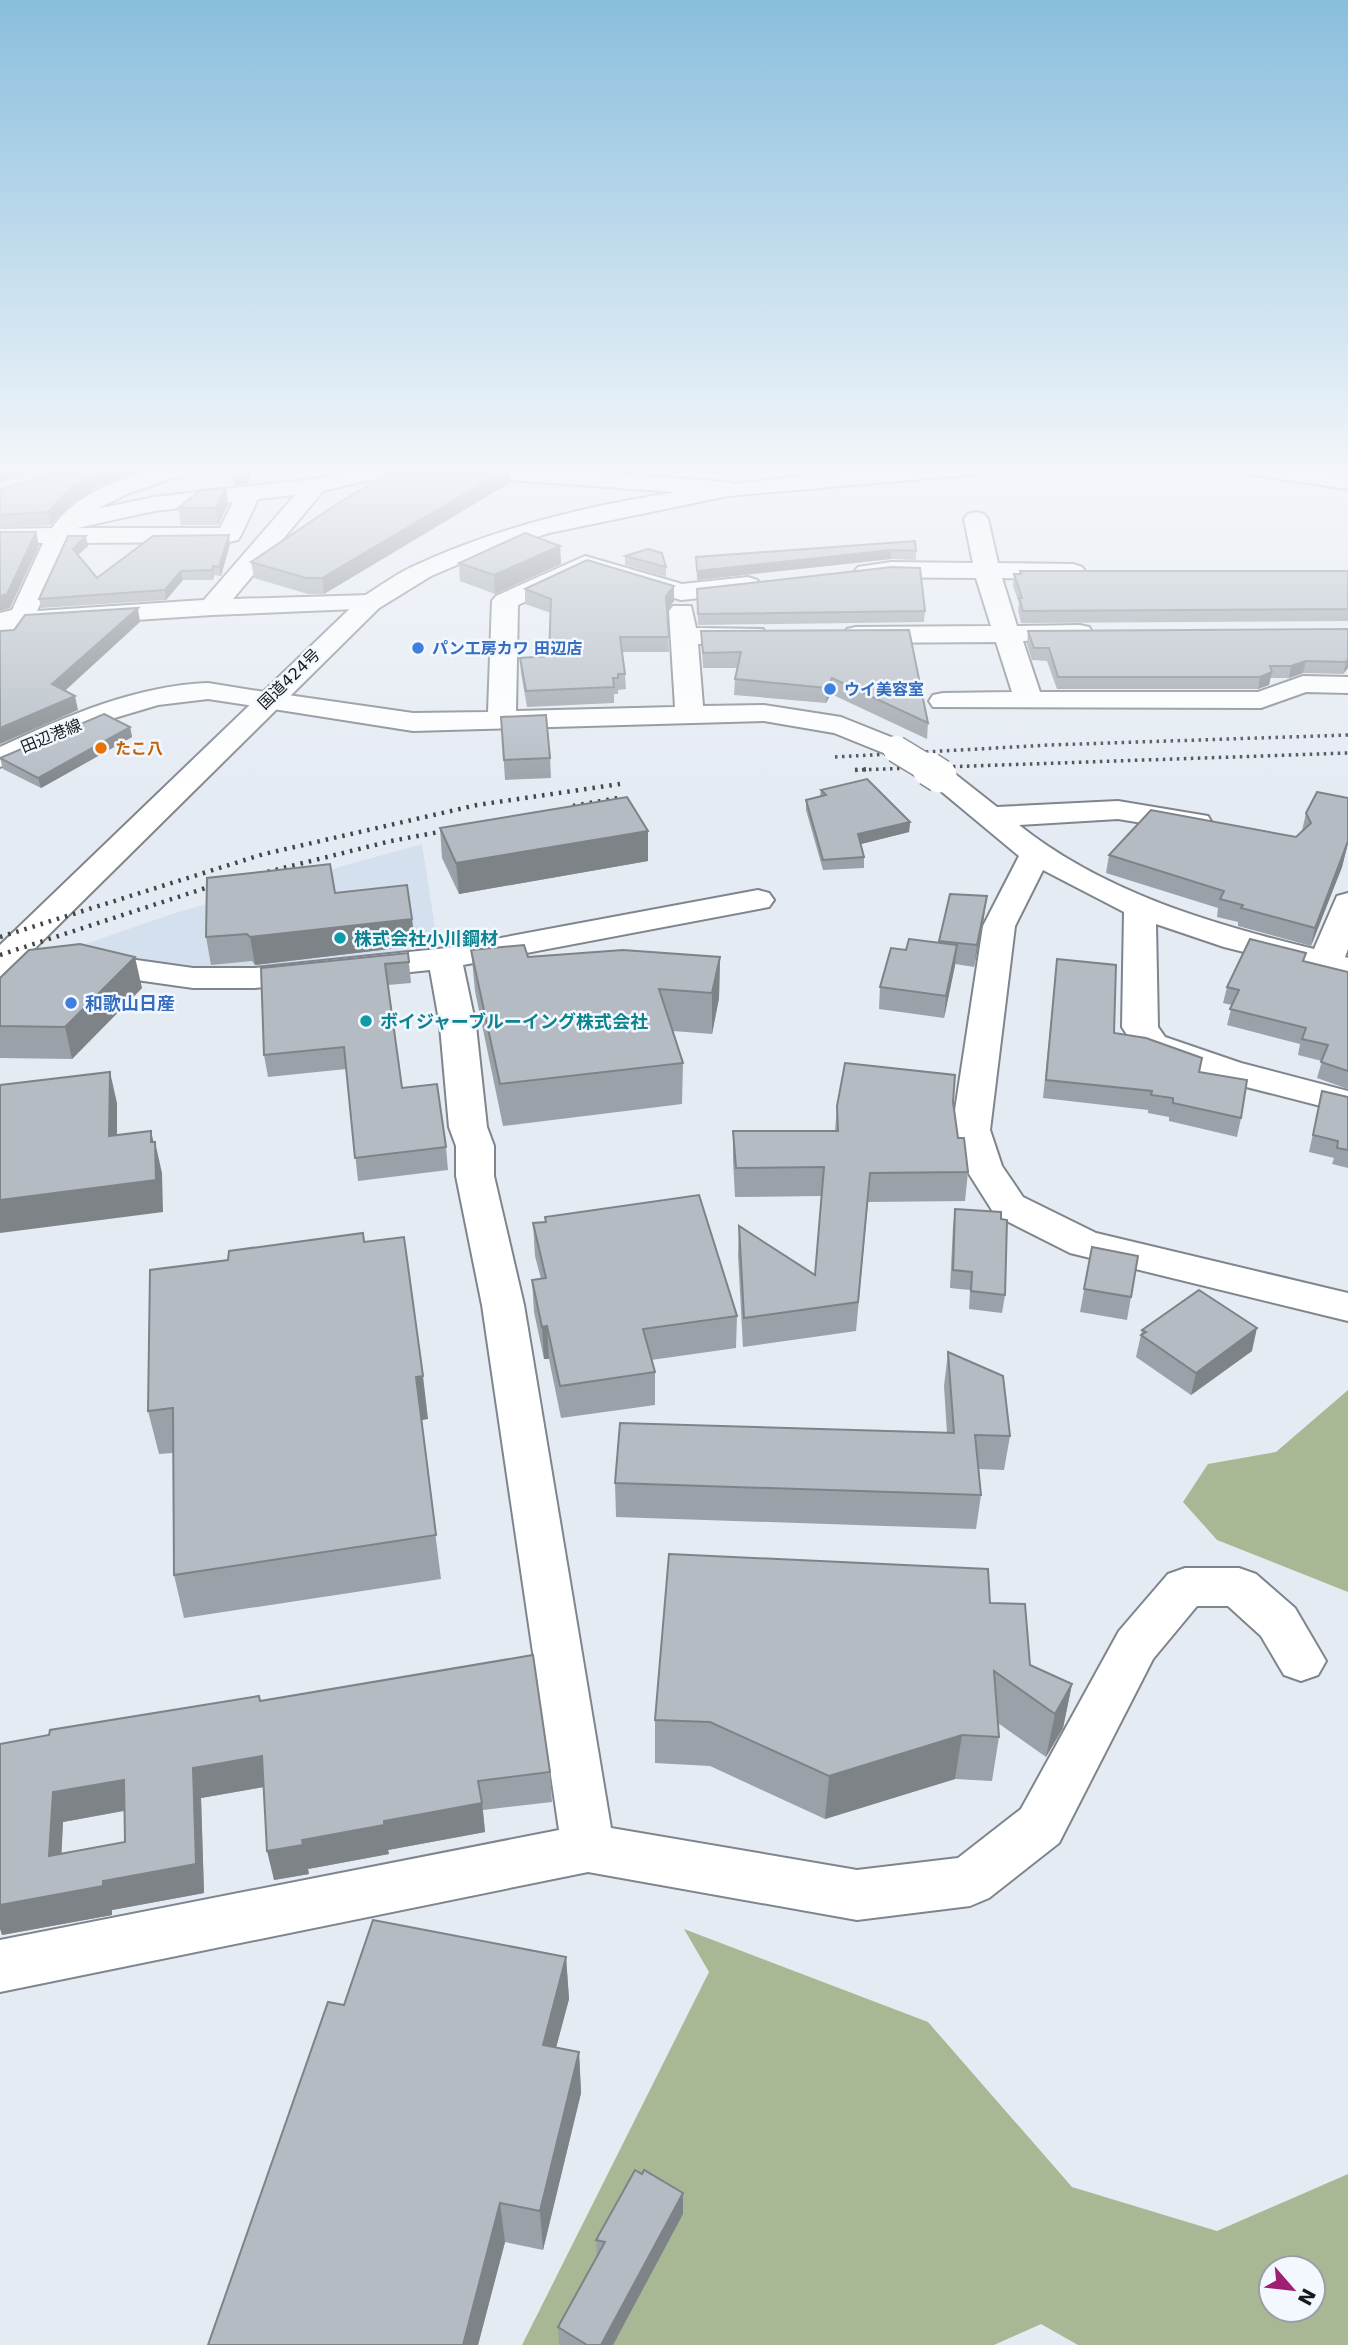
<svg xmlns="http://www.w3.org/2000/svg" width="1348" height="2345" font-family="'DejaVu Sans','Noto Sans JP',sans-serif">
<rect width="100%" height="100%" fill="#e5ebf3"/>
<g fill="#d5e0ef">
<path d="M651,467h42l1,11h-43z"/>
<path d="M422,844l16,103 -180,23h-46l-70,-9 -43,-10 -14,-7 93,-32z"/>
</g>
<g fill="#a9b894" fill-rule="evenodd">
<path d="M1348,1390v202l-131,-52 -34,-38 25,-38 68,-12z"/>
<path d="M684,1929l244,93 144,165 145,44 131,-57v171h-270l-37,-21 -47,21h-472l187,-373zM1271,2268h42v42h-42z"/>
</g>
<g fill="none" stroke-linecap="round" stroke-linejoin="round">
<defs>
<g id="minor">
<path d="M161,467h33l-3,5 -62,21 -32,16 57,-12 161,-18 52,-12h152l209,15 8,2 4,5 -4,5 -8,2 -283,-21 -76,5 -46,11 -90,108 137,-4 9,3 4,5 -4,5 -167,7 -185,12 -12,16h-15v-30l12,-3 31,-67h-43v-14l52,-1c25,-36 68,-49 109,-61zM295,495l-91,105 -167,11 31,-68 161,-1 9,-2 3,-5 17,-36zM233,502l-13,26h-143l77,-17z"/>
<path d="M976,512l8,2 4,5 10,44 75,1 9,3 4,5 -4,5 -9,3 -71,-2 15,48 63,-1 9,2 4,6 -4,6 -66,2 17,51h218l45,-16 45,1v16l-42,-1 -45,16 -328,-1 -4,-6 4,-6 10,-2 69,-1 -16,-50 -140,1 -9,-2 -4,-6 4,-6 9,-2 135,-1 -15,-48 -118,-1 -4,-5 4,-5 33,-5 82,1 -9,-44 4,-5z"/>
<path d="M585,556l97,28 66,-7 9,3 4,5 -4,5 -9,3 -67,7 -94,-28 -69,33 -2,106 159,-4 -6,-96 4,-5h18l5,22 67,1 4,6 -4,6 -65,3 5,62 61,-1 77,12 65,26 5,6 -5,6 -10,3 -62,-25 -70,-12 -351,10 -146,-23 -10,-2 -4,-6 4,-6 10,-2 146,21 75,-1 4,-111 4,-5z"/>
<path d="M940,767l10,3 47,37 121,-6 90,15 4,7 -4,7 -11,2 -79,-13 -99,6c84,67 192,99 295,124l23,-53 11,-3v56l-3,8 3,1v20l-124,-31 -68,-23 2,103 7,10 76,26 107,28v22l-133,-34 -76,-26 -17,-26 2,-115 -81,-42 -28,56 -25,204 12,36 21,31 73,36 252,60v28l-278,-68 -75,-38 -31,-49 -12,-36 31,-204 36,-70 -89,-74 -5,-6 5,-6z"/>
<path d="M758,890l11,3 5,7 -5,7 -306,58 13,61 11,101 7,19v30l30,129 87,523 246,42 101,-12 63,-49 98,-178 49,-57 17,-6h54l17,6 39,34 31,53 -8,14 -17,6 -17,-6 -23,-39 -33,-30h-31l-44,53 -94,184 -70,55 -19,8 -113,14 -269,-48 -588,120v-52l559,-110 -77,-525 -26,-129v-30l-7,-19 -9,-101 -10,-56 -175,18h-62l-106,-15 -87,10v-20l87,-10 106,15h62l192,-20z"/>
</g>
<path id="major" d="M208,683l69,11 4,6 -4,6 -10,2 -59,-9 -50,6 -47,14 -111,48v-20c67,-31 134,-61 208,-64z"/>
<g id="highway">
<path d="M905,467h86l-11,7 -252,22 -179,37 -71,23 -47,20 -52,32 -367,363 -12,3v-29l361,-347c18,-11 36,-25 55,-33 148,-69 329,-84 489,-98z"/>
<path d="M1237,467h54l57,8v14l-100,-15z"/>
</g>
</defs>
<use href="#minor" stroke="#7f858c" stroke-width="4"/>
<use href="#major" stroke="#7f858c" stroke-width="4"/>
<use href="#highway" stroke="#7f858c" stroke-width="4"/>
<use href="#minor" fill="#fff" fill-rule="evenodd"/>
<use href="#major" fill="#fff" fill-rule="evenodd"/>
<use href="#highway" fill="#fff" fill-rule="evenodd"/>
<g stroke="#424549" stroke-width="3.5" stroke-dasharray="2.5 4.5" stroke-linecap="butt">
<path d="M835,757l214,-12 299,-10"/>
<path d="M855,770l493,-17"/>
</g>
<g stroke="#424549" stroke-width="4.5" stroke-dasharray="2.5 6" stroke-linecap="butt">
<path d="M855,770l15,-1"/>
<path d="M573,806l45,-8"/>
<path d="M251,876l140,-35 69,-13"/>
<path d="M0,937l264,-83 213,-49 143,-21"/>
<path d="M0,955l224,-73"/>
</g>
<defs>
<path id="minor-bridge-far1" d="M896,749l36,22"/>
<path id="minor-bridge" d="M929,769l11,7"/>
</defs>
<use href="#minor-bridge-far1" stroke="#7f858c" stroke-width="29" stroke-linecap="butt"/>
<use href="#minor-bridge" stroke="#7f858c" stroke-width="36" stroke-linecap="butt"/>
<use href="#minor-bridge-far1" stroke="#fff" stroke-width="26"/>
<use href="#minor-bridge" stroke="#fff" stroke-width="33"/>
</g>
<g fill="#9ba1a8" fill-rule="evenodd">
<path d="M510,467l1,15 -187,112h-16l-54,-16 -3,-16z"/>
<path d="M574,467h54v5l-53,-4z"/>
<path d="M701,467h67l-1,6h-66z"/>
<path d="M99,486l-27,17 -21,22 -51,4v-39z"/>
<path d="M226,488l2,17 -10,20h-37l-3,-17z"/>
<path d="M68,536l20,10 -10,9 19,23 133,-34 -9,32 -7,-1 -1,5h-30l-17,20 -125,8 -2,-9z"/>
<path d="M915,541l1,10v9l-25,-1 -194,21 -1,-23z"/>
<path d="M560,546l1,18 -66,30 -35,-13 -1,-18z"/>
<path d="M625,556l41,11v10l-41,-12z"/>
<path d="M1020,571h328v50l-327,2 -3,-13 1,-7 -6,-17 1,-12h5z"/>
<path d="M525,589l149,12 -7,9 2,42h-47l3,22 1,15 -8,1v4h-4v9l-87,4 -6,-34 -1,-15 29,-2 2,-43 -26,-9z"/>
<path d="M697,589l228,22 -1,11 -226,3z"/>
<path d="M1348,629v39l-5,6 -40,-1 -14,5h-19l-1,7 -11,4h-201l-10,-28 -15,-1 -5,-16 1,-13z"/>
<path d="M909,630l19,93 -1,16 -96,-45 -5,9 -92,-8 1,-16 2,-11h-34l-2,-37z"/>
<path d="M501,717l49,41 1,20 -46,2z"/>
<path d="M130,727l2,10 -91,51 -38,-19 -3,-11z"/>
<path d="M821,790l89,32 -1,10 -48,12 3,13v11l-41,2 -17,-60v-10l14,-4z"/>
<path d="M1306,813l42,30 -6,24 -31,79 -73,-20v-4l-21,-5 1,-9 -112,-35 3,-18 187,-18 6,-6z"/>
<path d="M440,828l208,33 -189,33 -17,-36z"/>
<path d="M335,893l77,26 3,27 -160,19 -3,-4 -41,4 -5,-28z"/>
<path d="M950,894l34,23 -10,50 -19,-3 -11,54 -65,-9 1,-22 26,-37 33,-8z"/>
<path d="M471,950l57,7h192l-1,41 -7,36 -39,-3 10,32 -1,41 -179,22 -28,-135z"/>
<path d="M408,953l3,30 -23,2 14,103 44,59 2,23 -90,11 -12,-112 -78,8 -4,-22 -3,-87z"/>
<path d="M1057,959l57,74 85,39 42,46 -4,19 -68,-16v-4l-21,-4v-3l-105,-12z"/>
<path d="M1304,961l44,11v117l-31,-11 5,-17 -24,-6 2,-11 -73,-19 5,-20 -9,-2 4,-16z"/>
<path d="M0,978l142,10 -70,71 -72,-1z"/>
<path d="M1322,1091l26,6v71l-16,-4 2,-6 -25,-6z"/>
<path d="M953,1102l5,36 10,34 -3,29 -97,1 -12,129 -113,16 -5,-92 1,-29 76,49 7,-79 -87,1 -2,-37v-29h102l2,-25z"/>
<path d="M955,1209l46,10 4,76 -3,18 -33,-4 1,-19 -20,-2 3,-62z"/>
<path d="M533,1223l204,93 -1,32 -85,12 4,12v33l-94,13 -12,-59h-5l-10,-47 -2,-32 9,-1 -6,-23z"/>
<path d="M363,1233l2,9 63,177 -7,1 20,159 -257,39 -10,-43 -1,-122 -14,1 -11,-43 80,-151z"/>
<path d="M1092,1247l39,50 -4,23 -47,-8z"/>
<path d="M1142,1330l110,21 -61,44 -55,-38z"/>
<path d="M948,1352l62,84 -6,34 -25,-1 2,26 -5,34 -360,-12 -1,-34 332,-50 -3,-47z"/>
<path d="M990,1603l40,62 42,19 -9,44 -17,29 -48,-34 1,14 -7,44 -37,-2 -130,40 -115,-53 -55,-3v-43z"/>
<path d="M260,1701l290,71 2,30 -69,8 2,22 -97,18 1,4 -81,15 1,5 -35,6 -10,-93 -63,11 3,95 -92,17v5l-110,20 -2,-191zM124,1811l1,31 -64,12 2,-32z"/>
<path d="M566,1957l3,42 -13,48 23,5 2,41 -38,157 -38,-8 -27,103h-270l136,-340z"/>
<path d="M683,2214l-70,131h-54l-1,-18 39,-70 -1,-17z"/>
</g>
<g fill="#7e8388">
<path d="M8,467h42l-50,16v-14z"/>
<path d="M115,467h39l-55,19 -27,17 -21,22 -3,-13 21,-22 28,-17z"/>
<path d="M249,467h2v5l-3,12 -14,1 -1,-8z"/>
<path d="M510,467l1,15 -187,112 -2,-16z"/>
<path d="M226,488l2,17 -10,20 -2,-17z"/>
<path d="M36,532l3,14 -29,62 -10,3v-15z"/>
<path d="M229,535l1,9 -9,32 -2,-9z"/>
<path d="M86,536l2,10 -14,12 -1,-9z"/>
<path d="M560,546l1,18 -66,30 -1,-19z"/>
<path d="M891,550v9l-194,21v-9z"/>
<path d="M213,566l1,9 -1,5 -1,-10z"/>
<path d="M181,571l2,9 -17,20 -1,-10z"/>
<path d="M674,586v15l-8,10v-15z"/>
<path d="M138,608l2,14 -84,77 -4,-15z"/>
<path d="M1348,659v9l-5,6 3,-12z"/>
<path d="M1306,661l-3,12 -14,5 2,-12z"/>
<path d="M1272,672l-3,13 -11,4 2,-12z"/>
<path d="M832,678l-1,16 -5,9 1,-15z"/>
<path d="M75,696l3,14 -78,34v-16z"/>
<path d="M130,727l2,10 -91,51 -3,-10z"/>
<path d="M910,822l-1,10 -52,13 1,-11z"/>
<path d="M648,831v30l-189,33 -3,-31z"/>
<path d="M1348,843l-6,24 -31,79 4,-18z"/>
<path d="M987,896l-3,21 -10,50 3,-22z"/>
<path d="M412,919l3,27 -160,19 -5,-28z"/>
<path d="M957,945l-2,21 -11,52 2,-22z"/>
<path d="M135,957l7,31 -70,71 -7,-32z"/>
<path d="M720,957l-1,41 -7,36v-41z"/>
<path d="M110,1072l7,31v64l-8,-31z"/>
<path d="M151,1131l5,21 -1,-10 7,31 1,39 -163,21v-33l151,-58z"/>
<path d="M547,1326l2,33h-5l-2,-32z"/>
<path d="M1257,1328l-5,23 -61,44 5,-22z"/>
<path d="M423,1376l5,43 -7,1 -5,-43z"/>
<path d="M1072,1684l-9,44 -17,29 9,-43z"/>
<path d="M962,1735l-7,44 -130,40 4,-43z"/>
<path d="M262,1756l7,30 -68,12 3,95 -92,17v5l-110,20 -2,-6v-24l103,-24 90,-113z"/>
<path d="M124,1780l9,29 -70,13 -3,63 -11,-29 4,-64z"/>
<path d="M482,1803l3,29 -97,18 1,4 -81,15 1,5 -35,6 -7,-29 35,-11 82,-19z"/>
<path d="M566,1957l3,42 -23,87 -3,-41z"/>
<path d="M579,2052l2,41 -38,157 -3,-39z"/>
<path d="M683,2193v21l-70,131h-12z"/>
<path d="M500,2203l5,39 -27,103h-15z"/>
</g>
<g fill="#b4bbc3" stroke="#7e8388" stroke-width="2" fill-rule="evenodd">
<path d="M69,467h46l-18,6 -28,17 -21,22 -48,3v-25z"/>
<path d="M246,467h3l-2,8 -14,2z"/>
<path d="M399,467h111l-188,111h-16l-55,-16 86,-58z"/>
<path d="M226,488l-10,20h-38l23,-18z"/>
<path d="M0,532h36l-29,62 -7,2z"/>
<path d="M525,533l35,13 -66,29 -35,-12z"/>
<path d="M229,535l-10,32 -6,-1 -1,4 -31,1 -16,19 -126,9 29,-63h18l-13,13 24,29 56,-42z"/>
<path d="M915,541l1,10 -25,-1 -194,21 -1,-14z"/>
<path d="M648,549l14,4 4,14 -41,-11z"/>
<path d="M587,560l87,26 -8,10 3,41h-49l5,37h-7v4h-5l1,9 -88,4 -6,-33 29,-2 2,-57 -26,-10z"/>
<path d="M892,567l28,1 5,43 -227,3 -1,-25z"/>
<path d="M1020,571h328v38l-325,2 -4,-13h3l-8,-24h7z"/>
<path d="M138,608l-86,76 23,12 -75,32v-97l14,-1 11,-15z"/>
<path d="M1348,629v30l-2,3 -40,-1 -15,5h-21l2,6 -12,5h-202l-9,-29h-15l-6,-17z"/>
<path d="M909,630l19,93 -96,-45 -5,10 -92,-9 6,-27 -38,1 -2,-22z"/>
<path d="M104,714l26,13 -92,51 -38,-20z"/>
<path d="M546,715l4,43 -46,2 -3,-43z"/>
<path d="M867,779l43,43 -52,12 6,23 -41,3 -17,-60 20,-5 -5,-5z"/>
<path d="M1317,792l31,6v43l-33,87 -74,-20 2,-3 -23,-6 4,-8 -115,-36 42,-45 145,27 15,-14 -5,-10z"/>
<path d="M627,797l21,34 -192,32 -16,-35z"/>
<path d="M330,864l5,29 72,-8 5,34 -162,18 -3,-3 -41,3 1,-59z"/>
<path d="M950,894l37,2 -10,49 -38,-4z"/>
<path d="M909,939l48,6 -11,51 -66,-9 11,-39 15,2z"/>
<path d="M1250,939l56,14 -3,8 45,11v99l-27,-9 7,-17 -26,-6 4,-11 -76,-19 9,-19 -12,-3z"/>
<path d="M80,944l55,13 -70,70 -65,-1v-48l29,-28z"/>
<path d="M524,945l4,12 95,-7 97,7 -8,36 -53,-4 24,74 -183,21 -29,-134z"/>
<path d="M408,953l1,9 -24,2 17,124 35,-4 9,63 -91,11 -11,-111 -80,8 -3,-87z"/>
<path d="M1057,959l59,6 -2,68 32,5 56,20 -3,14 48,8 -6,38 -68,-15v-5l-22,-3 1,-4 -106,-11z"/>
<path d="M845,1063l110,12 -2,27 5,36h6l4,34 -98,1 -12,129 -114,16 -5,-92 76,49 9,-108 -88,1 -3,-37h105l-1,-25z"/>
<path d="M110,1072l-1,64 42,-5v11h4l1,38 -156,20v-115z"/>
<path d="M1322,1091l26,6v53l-11,-2 1,-7 -25,-6z"/>
<path d="M699,1195l38,121 -94,13 12,43 -95,14 -13,-60 -5,1 -10,-47 14,-2 -13,-55 13,-1 -1,-5z"/>
<path d="M955,1209l46,3v7l6,1 -2,75 -34,-4 1,-19 -19,-2z"/>
<path d="M363,1233l1,9 40,-5 19,139 -7,1 20,158 -262,40 -1,-167 -25,3 2,-141 78,-10 1,-9z"/>
<path d="M1092,1247l46,9 -7,41 -47,-8z"/>
<path d="M1199,1290l58,38 -61,45 -55,-38 5,-3 -4,-2z"/>
<path d="M948,1352l55,24 7,60 -35,-1 6,60 -366,-12 5,-60 334,10z"/>
<path d="M669,1554l319,15 2,34 35,1 5,61 42,19 -17,30 -61,-43 5,66 -37,-2 -133,41 -119,-54 -55,-2z"/>
<path d="M533,1655l17,117 -72,9 4,22 -98,18v4l-82,15 1,5 -36,6 -5,-95 -69,12 3,96 -93,17v5l-103,19v-161l49,-9 1,-5 209,-34 1,5zM124,1780l1,62 -76,14 4,-64z"/>
<path d="M373,1920l193,37 -23,88 36,7 -39,159 -40,-8 -37,142h-255l120,-343 16,3z"/>
<path d="M635,2170l7,4 2,-4 39,23 -82,152h-14l-29,-18 47,-85 -9,-2z"/>
</g>
<linearGradient id="sky" x2="0" y2="1"><stop stop-color="#89bedd"/><stop offset="0.59" stop-color="#f3f6fa"/><stop offset="1" stop-color="#f3f6fa" stop-opacity="0"/></linearGradient>
<rect width="1348" height="795" fill="url(#sky)"/>
<g fill="#3f7fe0" stroke="#f3f8ff" stroke-width="2.5">
<circle cx="418" cy="648" r="7"/>
<circle cx="830" cy="689" r="7"/>
<circle cx="71" cy="1003" r="7"/>
</g>
<circle fill="#e8710a" stroke="#f3f8ff" stroke-width="2.5" cx="101" cy="748" r="7"/>
<g fill="#0f9aa8" stroke="#f3f8ff" stroke-width="2.5">
<circle cx="340" cy="938" r="7"/>
<circle cx="366" cy="1021" r="7"/>
</g>
<g text-anchor="middle" dominant-baseline="central" stroke-width="5" stroke-linejoin="round" paint-order="stroke">
<g font-size="16" font-weight="bold" fill="#366cbe" stroke="#f3f8ff" text-anchor="start">
<text x="432" y="648">パン工房カワ 田辺店</text>
<text x="844" y="689">ウイ美容室</text>
</g>
<g font-size="16" fill="#17191c" stroke="#f3f8ff">
<text transform="translate(289 679) rotate(-44)">国道424号</text>
<text transform="translate(51 736) rotate(-22)">田辺港線</text>
</g>
<g font-size="16" font-weight="bold" fill="#c56008" stroke="#f3f8ff" text-anchor="start">
<text x="115" y="748">たこ八</text>
</g>
<g font-size="18" font-weight="bold" fill="#0d838f" stroke="#f3f8ff" text-anchor="start">
<text x="354" y="938">株式会社小川鋼材</text>
<text x="380" y="1021">ボイジャーブルーイング株式会社</text>
</g>
<g font-size="18" font-weight="bold" fill="#366cbe" stroke="#f3f8ff" text-anchor="start">
<text x="85" y="1003">和歌山日産</text>
</g>
</g>
<g transform="translate(1292 2289) rotate(118)"><circle r="33" fill="#f3f8ff" stroke="#9b9fa4" stroke-width="2"/>
<path d="M0-5L12 26L0 18L-12 26Z" fill="#9f1f72"/>
<text y="-10" font-size="19" font-weight="bold" text-anchor="middle" fill="#17191c">N</text>
</g>
</svg>
